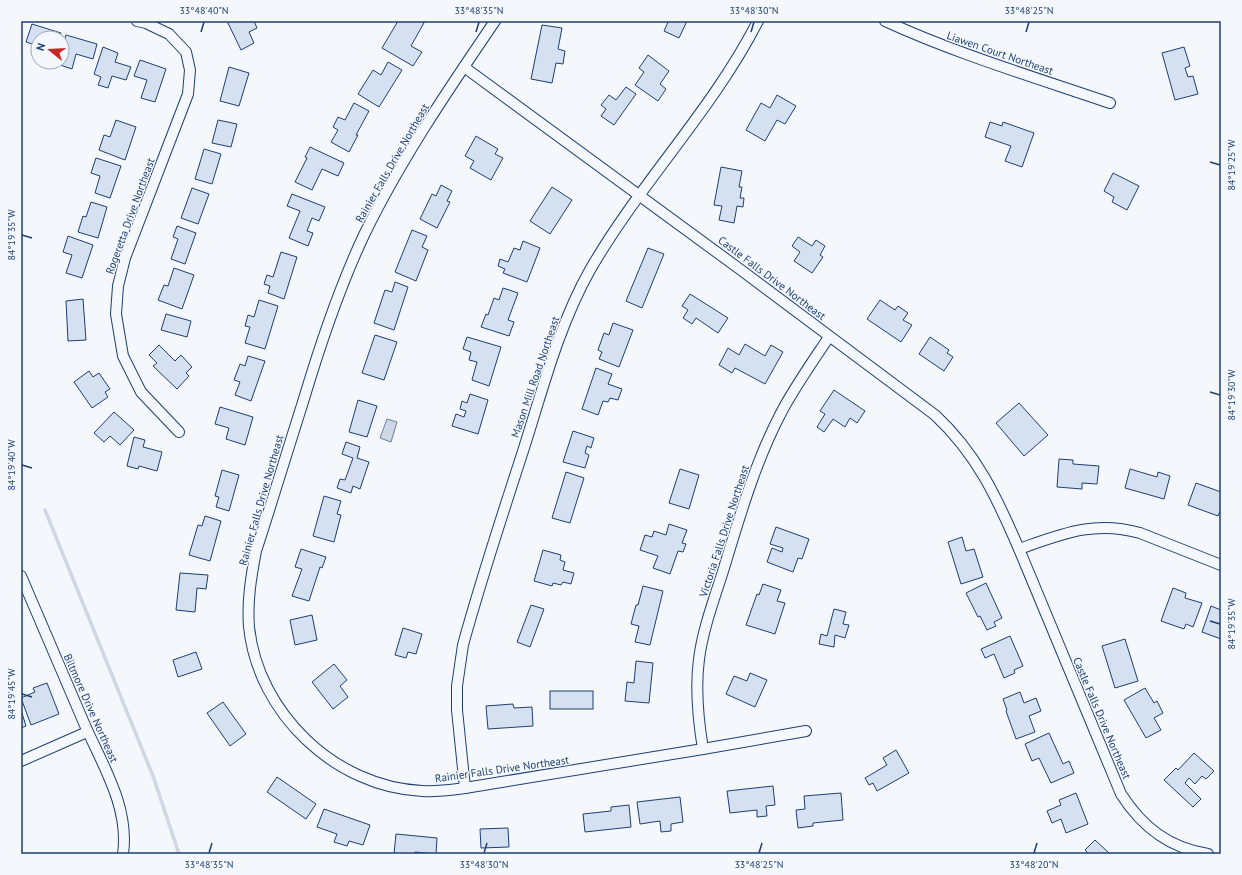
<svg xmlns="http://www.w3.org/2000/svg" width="1242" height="875" font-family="'PT Sans',sans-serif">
<rect width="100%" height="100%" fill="#f4f7fb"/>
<path fill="#cfd7e4" stroke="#687fa3" d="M387,419l10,3 -6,20 -11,-4z"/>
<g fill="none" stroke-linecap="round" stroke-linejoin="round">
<path stroke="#cfd7e4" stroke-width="3.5" d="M45,510l108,266 26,78"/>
</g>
<g fill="#d5e0f0" stroke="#1d3f73">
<path d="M227,21h27l3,7 -8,4 5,11 -13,7z"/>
<path d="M398,21h27l-14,25 11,6 -9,14 -31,-18z"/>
<path d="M666,21h21l-8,17 -15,-7 4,-9z"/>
<path d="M32,24l29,9 -2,5h-21v8l-12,-4z"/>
<path d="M542,25l20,3 -4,21 7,2 -2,13 -7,-1 -4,20 -21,-4z"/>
<path d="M66,35l31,9 -4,15 -17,-5 -4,15 -15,-5v-2h5v-15z"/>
<path d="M103,47l15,6 -3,9 16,5 -5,13 -14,-4 -4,12 -10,-3 3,-8 -7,-3z"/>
<path d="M1184,47l6,19 -5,2 3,9 5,-1 5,18 -23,6 -13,-47z"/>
<path d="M648,55l21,16 -9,13 6,5 -8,12 -23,-16 9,-13 -5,-4z"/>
<path d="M140,60l26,9 -11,33 -14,-4 6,-18 -13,-4z"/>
<path d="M388,62l14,8 -23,37 -21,-13 15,-24 8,5z"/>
<path d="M229,67l20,6 -10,33 -19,-5z"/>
<path d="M626,87l10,7 -22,31 -13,-9 5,-7 -5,-4 8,-10 7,5z"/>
<path d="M777,95l19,11 -11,18 -8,-4 -12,21 -19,-11 15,-27 9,5z"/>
<path d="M354,103l15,8 -13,24h2l-9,17 -18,-10 7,-12 -5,-3 5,-10 7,3z"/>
<path d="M116,120l20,7 -11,33 -26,-10 5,-15 6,2z"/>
<path d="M218,120l19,4 -6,23 -19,-4z"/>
<path d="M990,122l12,4 1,-4 31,11 -12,34 -17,-6 6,-15 -26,-9z"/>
<path d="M476,136l22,13 -3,5 8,4 -12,22 -21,-12 4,-7 -9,-5z"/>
<path d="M310,147l34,16 -6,13 -16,-7 -10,21 -17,-8 12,-24 -2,-1z"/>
<path d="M204,149l17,5 -9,30 -17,-5z"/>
<path d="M96,158l25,8 -11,32 -15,-5 5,-17 -9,-3z"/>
<path d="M721,167l21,4 -3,16h3l-2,11h4l-1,9 -6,-1 -3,17 -15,-3 3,-14 -8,-1z"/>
<path d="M1113,173l26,13 -12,24 -15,-8 2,-5 -10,-6z"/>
<path d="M441,185l11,6 -5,10 3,1 -13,26 -17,-9 12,-25 4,2z"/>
<path d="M552,187l20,13 -22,34 -20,-13z"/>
<path d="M192,188l17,6 -11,30 -17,-6z"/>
<path d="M292,194l33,13 -6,14 -7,-3 -5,13 6,2 -5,13 -19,-8 11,-27 -13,-5z"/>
<path d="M91,202l16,5 -9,31 -20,-6 5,-16 3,1z"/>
<path d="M177,226l19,7 -11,31 -14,-5 7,-20 -5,-2z"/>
<path d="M412,230l15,6 -5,11 6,3 -12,31 -21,-9z"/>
<path d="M68,236l25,9 -11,33 -16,-5 6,-18 -9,-3z"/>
<path d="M798,237l14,9 4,-6 9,6 -5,9 3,2 -11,16 -18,-12 6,-9 -8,-6z"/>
<path d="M523,241l17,7 -13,34 -24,-9 2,-4 -7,-3 2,-7 8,3 6,-14 6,2z"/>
<path d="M648,248l16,6 -22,54 -16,-7z"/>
<path d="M281,252l16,5 -13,42 -16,-6 2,-7 -6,-2 3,-9 6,2z"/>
<path d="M174,268l20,7 -12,34 -24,-9 6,-15 4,1z"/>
<path d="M395,282l13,5 -14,43 -20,-7 11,-33 7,2z"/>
<path d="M503,288l15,5 -10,27 6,2 -5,14 -28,-9 5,-13 2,1 6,-17 5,2z"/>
<path d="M690,294l38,24 -10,15 -22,-15 -4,6 -9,-6 5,-8 -6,-4z"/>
<path d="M83,299l3,41 -18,1 -2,-40z"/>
<path d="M259,300l19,6 -13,43 -20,-6 5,-16 -5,-1 3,-11 6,2z"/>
<path d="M880,300l15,10 3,-4 10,7 -5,7 9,5 -11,17 -34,-23z"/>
<path d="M166,314l25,7 -4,16 -26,-7z"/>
<path d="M613,323l20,7 -14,37 -20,-8 3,-7 -4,-2 6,-17 5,2z"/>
<path d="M375,335l22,7 -13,38 -22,-7z"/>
<path d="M467,337l34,10 -12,39 -17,-6 5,-18 -8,-2 2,-8 -8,-3z"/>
<path d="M930,337l19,13 -2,3 6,4 -9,14 -25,-17z"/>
<path d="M745,344l20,12 6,-11 12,7 -18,32 -30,-16 -3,5 -13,-8 9,-17 11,7z"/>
<path d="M159,345l16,16 6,-6 11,12 -6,6 3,3 -12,13 -24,-23 4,-3 -8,-8z"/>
<path d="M248,356l17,5 -14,40 -16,-6 5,-13 -6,-2 6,-16 5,2z"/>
<path d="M596,368l16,6 -4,10 14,5 -4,11 -8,-2 -2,4 -5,-1 -5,14 -16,-6z"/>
<path d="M89,371l4,6 6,-4 11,16 -5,3 3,5 -16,11 -18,-26z"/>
<path d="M834,390l31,21 -8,12 -7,-5 -5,9 -12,-8 -9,13 -7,-5 8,-13 -5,-3z"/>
<path d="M470,394l18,6 -10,34 -26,-8 4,-12 8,3 2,-6 -6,-2 2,-8 5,2z"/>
<path d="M358,400l19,6 -10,31 -18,-5z"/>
<path d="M1019,403l29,32 -24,21 -28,-33z"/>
<path d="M220,407l33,10 -8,28 -19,-6 3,-11 -14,-4z"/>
<path d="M114,412l20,18 -14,15 -10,-9 -6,6 -10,-9z"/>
<path d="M573,431l21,7 -3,10 -4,-2 -2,7 4,2 -4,13 -22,-6z"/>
<path d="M134,437l11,3 -2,7 19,5 -5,19 -18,-5 -1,3 -11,-3z"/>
<path d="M346,442l14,5 -3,11 12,4 -9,27 -7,-3 -2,7 -14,-5 3,-9 5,1 8,-22 -11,-4z"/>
<path d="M1059,459l14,1v4l26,2 -2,18 -15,-1v6l-25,-2z"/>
<path d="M680,469l19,6 -10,34 -20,-6z"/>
<path d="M1130,469l27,8 1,-5 12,4 -6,23 -39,-11z"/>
<path d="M222,470l17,5 -10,36 -13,-4 3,-10 -4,-1z"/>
<path d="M566,472l18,6 -14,45 -18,-5z"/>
<path d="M1196,483l25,9v17l-3,7 -30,-11z"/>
<path d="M324,496l17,5 -4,13 4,1 -7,27 -21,-6z"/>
<path d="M205,516l16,5 -11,40 -21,-6 9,-30 4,1z"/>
<path d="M669,524l18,6 -5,13 4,1 -3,8 -5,-1 -8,23 -17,-6 5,-12 -18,-6 5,-15 7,2 2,-6 12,4z"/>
<path d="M776,527l33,12 -7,20 -4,-1 -5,14 -26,-10 5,-14 10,4 1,-4 -13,-4z"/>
<path d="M962,537l4,14 8,-2 9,28 -22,7 -13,-42z"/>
<path d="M301,549l25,8 -4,11 -2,-1 -11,34 -17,-5 10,-27 -7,-2z"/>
<path d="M543,550l18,5 -1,5 5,2 -2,8 11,3 -3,11 -8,-2 -2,3 -8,-2 -1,3 -18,-5z"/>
<path d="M180,573l28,2 -2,14 -9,-1 -2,24 -19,-2z"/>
<path d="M986,583l16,35 -8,4 2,4 -9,4 -7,-14 -2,1 -12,-24z"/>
<path d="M763,584l18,6 -4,11 8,2 -10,31 -29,-9 11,-31 2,1z"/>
<path d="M643,586l20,5 -13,54 -15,-3 4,-16 -8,-2 5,-19h2z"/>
<path d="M1173,588l13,5 -1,5 17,5 -9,24 -7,-3 -2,5 -23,-8z"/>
<path d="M531,605l13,4 -14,38 -13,-5z"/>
<path d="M1211,606l10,4v29l-19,-7z"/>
<path d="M834,609l12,3 -3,12 6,1 -4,13 -10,-3 -1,12 -15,-3 2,-10 6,2z"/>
<path d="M312,615l5,25 -22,5 -5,-25z"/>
<path d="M403,628l19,6 -6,20 -8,-2 -2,6 -11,-3z"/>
<path d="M1010,636l13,30 -9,4 1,3 -11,5 -10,-24 -9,4 -4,-9z"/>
<path d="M1125,639l13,42 -23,7 -13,-42z"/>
<path d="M196,652l6,17 -24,8 -5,-17z"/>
<path d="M636,661l17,2 -4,40 -24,-2 2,-19 7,1z"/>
<path d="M334,664l13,16 -7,6 8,11 -15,12 -21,-27z"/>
<path d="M750,673l17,7 -12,27 -29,-13 8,-18 13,5z"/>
<path d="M47,683l12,31 -28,11 -10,-27 14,-6 -2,-4z"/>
<path d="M1145,688l9,15 3,-2 6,12 -9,5 7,12 -15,8 -22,-38z"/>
<rect x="550" y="691" width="43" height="18"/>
<path d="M1020,692l4,11 12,-5 5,13 -12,5 6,16 -19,7 -10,-28 1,-1 -4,-11z"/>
<path d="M223,702l23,32 -16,12 -23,-33z"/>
<path d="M513,704l1,4 18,-1 1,19 -45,3 -2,-23z"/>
<path d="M21,710l5,16 -5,2z"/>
<path d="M1049,733l14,31 6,-3 5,12 -23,10 -12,-25 -7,3 -7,-17z"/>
<path d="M896,750l13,23 -32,18 -4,-8 -4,2 -4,-7 22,-13 -4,-7z"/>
<path d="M1194,753l20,18 -8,8 -4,-3 -7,8 -6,-6 -4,5 16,16 -8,8 -29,-27 12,-12 2,2z"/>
<path d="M277,777l39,27 -10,15 -39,-27z"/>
<path d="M773,786l2,19 -9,1 1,10 -10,1v-7l-27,3 -3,-22z"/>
<path d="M841,793l2,27 -30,3v3l-15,2 -2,-18 9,-1 -1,-13z"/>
<path d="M1076,793l12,31 -22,9 -5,-14 -9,4 -5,-12 14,-6 -2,-5z"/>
<path d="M680,797l3,25 -12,2v7l-10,1 -1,-11 -20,3 -3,-22z"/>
<path d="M629,805l2,22 -46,5 -2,-18 28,-3v-4z"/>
<path d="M324,809l46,16 -7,20 -14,-4 -2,5 -13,-4 3,-8 -20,-7z"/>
<path d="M508,828l1,19 -28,1 -1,-19z"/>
<path d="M396,834l41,4 -1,16 -21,-2v2h-21z"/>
<path d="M1095,840l15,14h-21l-4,-4z"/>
</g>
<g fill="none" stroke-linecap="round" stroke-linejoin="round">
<defs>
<g id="street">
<path d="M137,21l9,2 23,11 17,18 4,18 -2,24 -63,164 -7,28 -2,28 7,42 18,36 38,40"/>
<path d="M495,21c-47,69 -94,138 -131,214 -25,53 -44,110 -61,167 -16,50 -31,100 -47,149 -5,26 -9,50 -7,76 9,86 86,160 173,164 15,1 28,-1 43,-3l238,-39 103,-18"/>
<path d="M885,21c72,33 149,56 225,82"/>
<path d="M464,67l277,203 194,145c42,39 62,83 84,134"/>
<path d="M21,576c20,47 40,93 60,140 18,44 49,88 42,138"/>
<path d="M703,749c-5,-30 -8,-60 -4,-90 4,-31 16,-62 25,-91 16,-53 32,-108 58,-157 14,-26 31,-50 47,-74"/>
<path d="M21,761l66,-29"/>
<path d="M465,788l-8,-78v-24l6,-41c18,-66 40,-132 61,-197 19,-60 35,-123 66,-178 50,-87 122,-159 168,-249"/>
<path d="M1208,854c-39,-6 -66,-27 -87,-60l-102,-245c43,-15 75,-29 121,-16l81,32"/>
</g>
</defs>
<use href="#street" stroke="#1d3f73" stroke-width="12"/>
<use href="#street" stroke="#f4f7fb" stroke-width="10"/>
</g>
<path fill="none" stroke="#1d3f73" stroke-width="1.5" d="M201,32l3,-10M476,32l3,-10M751,32l3,-10M1026,32l3,-10M1210,162l10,3M22,235l10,3M1210,392l10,3M22,465l10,3M1210,621l10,3M22,694l10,3M209,853l3,-10M484,853l3,-10M759,853l3,-10M1034,853l3,-10"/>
<g text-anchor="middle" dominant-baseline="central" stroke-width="3" stroke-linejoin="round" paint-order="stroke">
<g font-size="11" fill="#1d3f73" stroke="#f4f7fb">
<text transform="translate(1000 53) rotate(19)">Liawen Court Northeast</text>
<text transform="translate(392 163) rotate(-60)">Rainier Falls Drive Northeast</text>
<text transform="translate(130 216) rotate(-70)">Rogeretta Drive Northeast</text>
<text transform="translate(772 278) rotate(37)">Castle Falls Drive Northeast</text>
<text transform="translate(535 377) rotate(-71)">Mason Mill Road Northeast</text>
<text transform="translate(261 500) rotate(-74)">Rainier Falls Drive Northeast</text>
<text transform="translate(724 531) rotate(-72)">Victoria Falls Drive Northeast</text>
<text transform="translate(91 708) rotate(66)">Biltmore Drive Northeast</text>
<text transform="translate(1102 718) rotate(67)">Castle Falls Drive Northeast</text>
<text transform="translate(502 769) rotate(-8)">Rainier Falls Drive Northeast</text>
</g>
</g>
<rect width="1242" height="875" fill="none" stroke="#f4f7fb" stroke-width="44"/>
<g transform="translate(50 50) rotate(288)"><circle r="19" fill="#f4f7fb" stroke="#9eadc5"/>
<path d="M0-3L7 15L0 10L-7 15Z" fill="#c62828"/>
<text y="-6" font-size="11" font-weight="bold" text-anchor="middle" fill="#1d3f73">N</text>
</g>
<rect x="22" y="22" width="1198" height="831" fill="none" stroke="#1d3f73" stroke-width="1.5"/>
<g font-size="10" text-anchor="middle" fill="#1d3f73">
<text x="204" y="14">33°48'40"N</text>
<text x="479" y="14">33°48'35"N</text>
<text x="754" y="14">33°48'30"N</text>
<text x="1029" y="14">33°48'25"N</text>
<text transform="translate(1231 165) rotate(-90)" y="4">84°19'25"W</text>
<text transform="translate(11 235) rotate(-90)" y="4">84°19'35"W</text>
<text transform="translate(1231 395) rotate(-90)" y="4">84°19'30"W</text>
<text transform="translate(11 465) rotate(-90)" y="4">84°19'40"W</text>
<text transform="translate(1231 624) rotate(-90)" y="4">84°19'35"W</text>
<text transform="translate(11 694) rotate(-90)" y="4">84°19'45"W</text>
<text x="209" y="868">33°48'35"N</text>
<text x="484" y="868">33°48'30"N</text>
<text x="759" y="868">33°48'25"N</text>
<text x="1034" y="868">33°48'20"N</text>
</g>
</svg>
